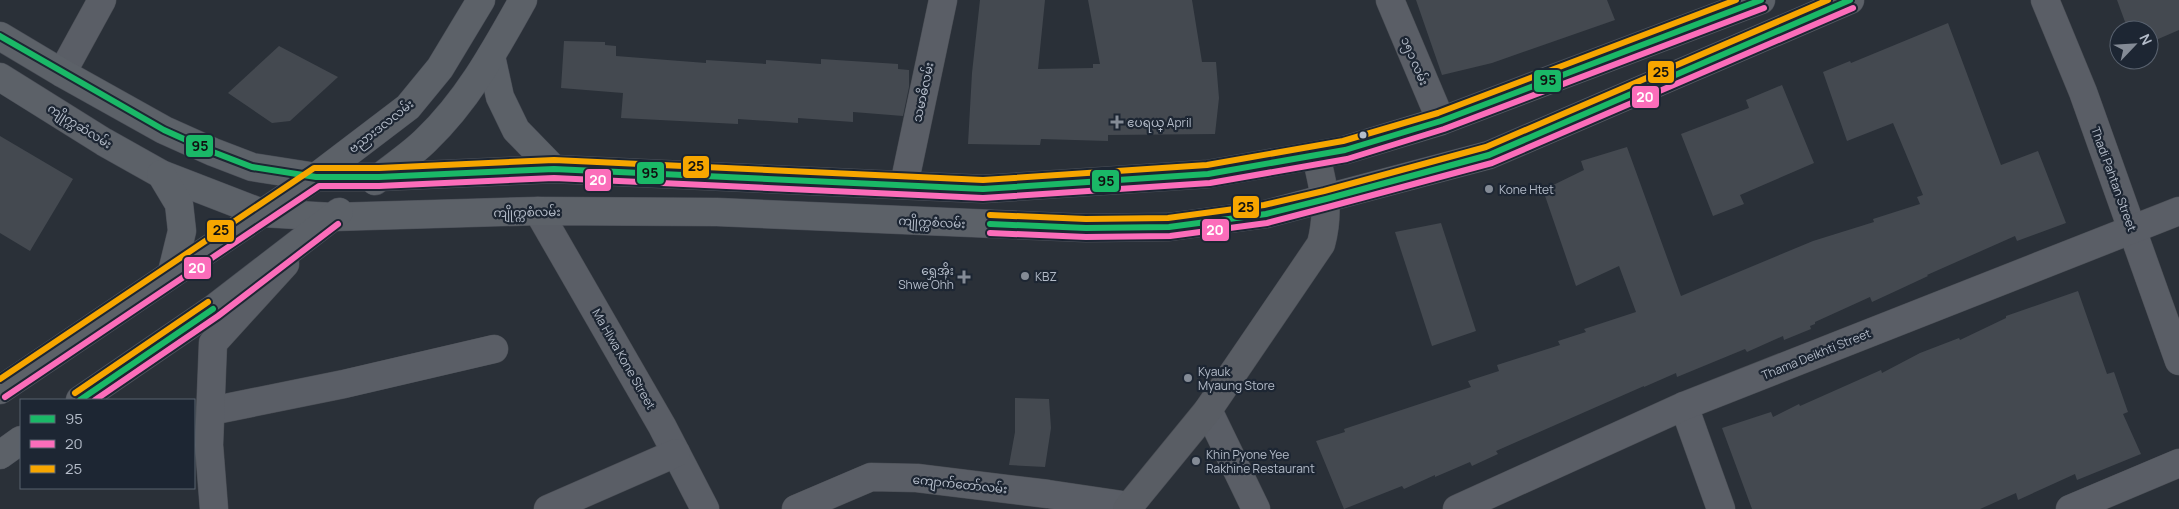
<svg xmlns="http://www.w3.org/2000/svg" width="2179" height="509" font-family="Manrope,'Noto Sans Myanmar',sans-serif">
<rect width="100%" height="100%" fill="#2a3038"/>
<g fill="#444950">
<path d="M980,0h65l-7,69 55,-1v-4h7l-12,-64h104l10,62h14l3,36 -4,36 -107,1v6l-67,-2 -1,6 -72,-1 4,-71z"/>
<path d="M1416,0h191l8,20 -123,43 -50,12z"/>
<path d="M2117,0h62v30l-30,13v-13h-21z"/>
<path d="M1948,23l53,142 37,-14 28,72 -49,18 -2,-5 -88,39 1,1 -30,14 -26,12 -2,-5 -55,25v2l-5,2 1,3 -27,11 -1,-4 -36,16 -2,-3 -68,28 -1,-4 -32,14v-1l-148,65 2,3 -26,12 -2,-4 -35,15v-2l-31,14 -2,-3 -58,23 -28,-68 29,-9 -1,-3 127,-42 -3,-6 31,-10 -2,-6 63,-20 -2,-4 28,-9 -2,-3 52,-17 -17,-46 -43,20 -33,-96 41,-20 -3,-9 46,-14 54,149 132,-55 61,-19 -1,-3 47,-15 -3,-7 6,-2 -30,-72 -46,18 -24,-69 27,-11 1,2z"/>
<path d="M564,41l41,1v3l11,1v10l90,7v-3l60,4v-4l55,4v-5l77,5v5l11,1v17l-6,29 -50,-4v10l-55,-4v5l-60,-4v5l-117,-6 2,-25 -62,-5z"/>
<path d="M279,46l59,31 -48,44 -18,2 -44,-30z"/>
<path d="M1782,85l32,78 -74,32 4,9 -31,12 -32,-82 68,-26 -3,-8z"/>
<path d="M0,136l73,43 -43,72 -30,-18z"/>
<path d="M1441,223l35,108 -44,15 -37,-114z"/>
<path d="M2078,291l29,83 7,-2 14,40 -5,2 18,40 -64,26 -2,-6 -57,26 -2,-7 -36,16h-228l-30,-81 49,-16 2,5 26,-13 1,2 81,-36 1,3 38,-20 39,-15 1,2 46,-22v-2z"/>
<path d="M1015,398l34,1 2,29 -6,39 -36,-2 6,-33z"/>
</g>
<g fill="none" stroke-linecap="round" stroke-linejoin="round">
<defs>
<g id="street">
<path d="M1390,0l51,121"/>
<path d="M2045,0l38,92 96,269"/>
<path d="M62,73l40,-73"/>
<path d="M904,185l39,-185"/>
<path d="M538,211l124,215 43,83"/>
<path d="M1684,406l37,103"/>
<path d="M1208,410l48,99"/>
<path d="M211,411l133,-27 150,-35"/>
<path d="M214,509l-5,-64 4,-102 72,-79"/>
<path d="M548,509l128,-56"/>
<path d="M796,509l75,-32 46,1 131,16 81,12"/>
<path d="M1457,509l227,-103 495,-195"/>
<path d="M2070,509l109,-46"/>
</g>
<path id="secondary" d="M1127,509l81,-99 113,-166c9,-34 3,-54 -5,-88"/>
<g id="primary">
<path d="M0,36l62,37 102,57 49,22 39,15 64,10h63l175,-8 429,20 225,-15 137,-24 96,-29 320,-121"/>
<path d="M491,56l9,41 16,33 38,39"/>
<path d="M0,77l104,65 57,32 101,39 71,4 205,-6 179,1 369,16 83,-1 97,-13 223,-59 361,-155"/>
<path d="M161,174l18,30 3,27 -10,41"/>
<path d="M375,181c17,-14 36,-26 51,-41 42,-40 69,-90 97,-140"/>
<path d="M0,390l316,-213 92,-70 32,-39 41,-68"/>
<path d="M80,400l133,-91 126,-97"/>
<path d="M0,455l21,-15"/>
</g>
</defs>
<use href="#street" stroke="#484c53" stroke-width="29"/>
<use href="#secondary" stroke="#484c53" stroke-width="29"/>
<use href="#primary" stroke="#484c55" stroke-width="29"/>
<use href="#street" stroke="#5a5e66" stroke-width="28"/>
<use href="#secondary" stroke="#595d64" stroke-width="28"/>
<use href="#primary" stroke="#5c6168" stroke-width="28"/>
<defs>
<g id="bus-1">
<path d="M0,36l164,94 49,22 39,15 64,10h63l175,-8 429,20 225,-15 137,-24 96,-29 320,-121"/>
<path d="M990,224l96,4 83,-1 97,-13 60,-15 163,-44 361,-155"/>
<path d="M80,400l133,-91"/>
</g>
<g id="bus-2">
<path d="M990,233l96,4 84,-1 97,-13 61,-16 164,-44 361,-155"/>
<path d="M5,397l314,-211h60l175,-8 429,20 227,-15 137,-24 97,-30 320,-121"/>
<path d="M95,400l123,-84 120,-92"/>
</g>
<g id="bus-3">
<path d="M990,215l96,4 82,-1 96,-13 60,-14 162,-44 342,-147"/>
<path d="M0,379l314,-211h65l175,-8 429,20 224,-15 136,-24 95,-28 298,-113"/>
<path d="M75,393l133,-91"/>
</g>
</defs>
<use href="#bus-1" stroke="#1d2633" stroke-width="10"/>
<use href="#bus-2" stroke="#1d2633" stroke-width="10"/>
<use href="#bus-3" stroke="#1d2633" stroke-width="10"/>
<use href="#bus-1" stroke="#1ab867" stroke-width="6"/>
<use href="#bus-2" stroke="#fb6dba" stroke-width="6"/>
<use href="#bus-3" stroke="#f7a600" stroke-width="6"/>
</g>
<g fill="#848b96" stroke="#1d2633" stroke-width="2">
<path d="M1114.5 114.5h5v5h5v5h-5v5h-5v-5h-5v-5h5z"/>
<circle cx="1489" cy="189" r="5"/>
<circle cx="1025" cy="276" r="5"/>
<path d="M961.5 269.5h5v5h5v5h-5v5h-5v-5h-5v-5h5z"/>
<circle cx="1188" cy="378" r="5"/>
<circle cx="1196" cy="461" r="5"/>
</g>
<circle fill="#b4bcc9" stroke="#1d2633" stroke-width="2" cx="1363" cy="135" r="4.5"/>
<g text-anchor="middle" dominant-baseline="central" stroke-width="4.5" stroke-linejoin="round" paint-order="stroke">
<g font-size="12" fill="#b4bcc9" stroke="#1d2633">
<text transform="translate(1415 61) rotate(67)">၁၅၁ လမ်း</text>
<text transform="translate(923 92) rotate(-78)">သမာဓိလမ်း</text>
<text transform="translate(80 126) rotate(32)">ကျိုက္ကဆံလမ်း</text>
<text transform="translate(381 126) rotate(-38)">ဗညားဒလလမ်း</text>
<text transform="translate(2114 179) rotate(70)">Thadi Pahtan Street</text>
<text transform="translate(527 212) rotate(-1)">ကျိုက္ကစံလမ်း</text>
<text transform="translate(932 222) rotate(3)">ကျိုက္ကစံလမ်း</text>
<text transform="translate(1816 354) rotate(-22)">Thama Deikhti Street</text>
<text transform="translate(624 359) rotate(60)">Ma Hlwa Kone Street</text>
<text transform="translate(960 484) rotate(6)">ကျောက်တော်လမ်း</text>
</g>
<g font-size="12" fill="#b4bcc9" stroke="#1d2633" text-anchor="start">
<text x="1127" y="122">ဧပရယ္ April</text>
<text x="1499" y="189">Kone Htet</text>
<text x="954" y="270" text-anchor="end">ရွှေအိုး<tspan x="954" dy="14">Shwe Ohh</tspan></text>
<text x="1035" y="276">KBZ</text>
<text x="1198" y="371">Kyauk<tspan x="1198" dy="14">Myaung Store</tspan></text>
<text x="1206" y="454">Khin Pyone Yee<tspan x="1206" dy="14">Rakhine Restaurant</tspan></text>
</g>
</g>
<g stroke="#1d2633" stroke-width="2">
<rect x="1647" y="60" width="28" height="24" rx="5" fill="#f7a600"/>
<rect x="1533" y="69" width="29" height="24" rx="5" fill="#1ab867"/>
<rect x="1631" y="85" width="29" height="24" rx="5" fill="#fb6dba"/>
<rect x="185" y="134" width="29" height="24" rx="5" fill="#1ab867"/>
<rect x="682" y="155" width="28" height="24" rx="5" fill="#f7a600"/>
<rect x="636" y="161" width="29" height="24" rx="5" fill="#1ab867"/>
<rect x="584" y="168" width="28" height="24" rx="5" fill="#fb6dba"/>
<rect x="1091" y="169" width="29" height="24" rx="5" fill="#1ab867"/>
<rect x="1232" y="195" width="28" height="24" rx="5" fill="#f7a600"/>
<rect x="1201" y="218" width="29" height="24" rx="5" fill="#fb6dba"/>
<rect x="206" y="219" width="29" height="24" rx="5" fill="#f7a600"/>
<rect x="183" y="256" width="29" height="24" rx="5" fill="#fb6dba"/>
</g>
<g font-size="14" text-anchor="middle" font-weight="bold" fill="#fff">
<text x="1645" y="102">20</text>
<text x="598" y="185">20</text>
<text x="1215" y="235">20</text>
<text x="197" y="273">20</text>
</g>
<g font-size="14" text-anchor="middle" font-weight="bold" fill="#111">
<text x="1661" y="77">25</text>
<text x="1548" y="85">95</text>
<text x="200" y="151">95</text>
<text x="696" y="171">25</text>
<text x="650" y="178">95</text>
<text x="1106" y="186">95</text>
<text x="1246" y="212">25</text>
<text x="221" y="235">25</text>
</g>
<rect x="20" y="399" width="175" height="90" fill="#1d2633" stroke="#59626f"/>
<rect x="30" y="415" width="25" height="8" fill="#1ab867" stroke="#59626f"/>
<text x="65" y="424" font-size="15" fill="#b4bcc9">95</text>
<rect x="30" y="440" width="25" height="8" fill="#fb6dba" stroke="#59626f"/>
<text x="65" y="449" font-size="15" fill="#b4bcc9">20</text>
<rect x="30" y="465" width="25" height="8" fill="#f7a600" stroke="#59626f"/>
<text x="65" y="474" font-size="15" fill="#b4bcc9">25</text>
<g transform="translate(2134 45) rotate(65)"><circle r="24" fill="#1d2633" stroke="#59626f"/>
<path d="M0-4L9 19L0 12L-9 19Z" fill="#848b96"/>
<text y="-8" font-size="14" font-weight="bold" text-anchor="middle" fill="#b4bcc9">N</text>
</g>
</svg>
